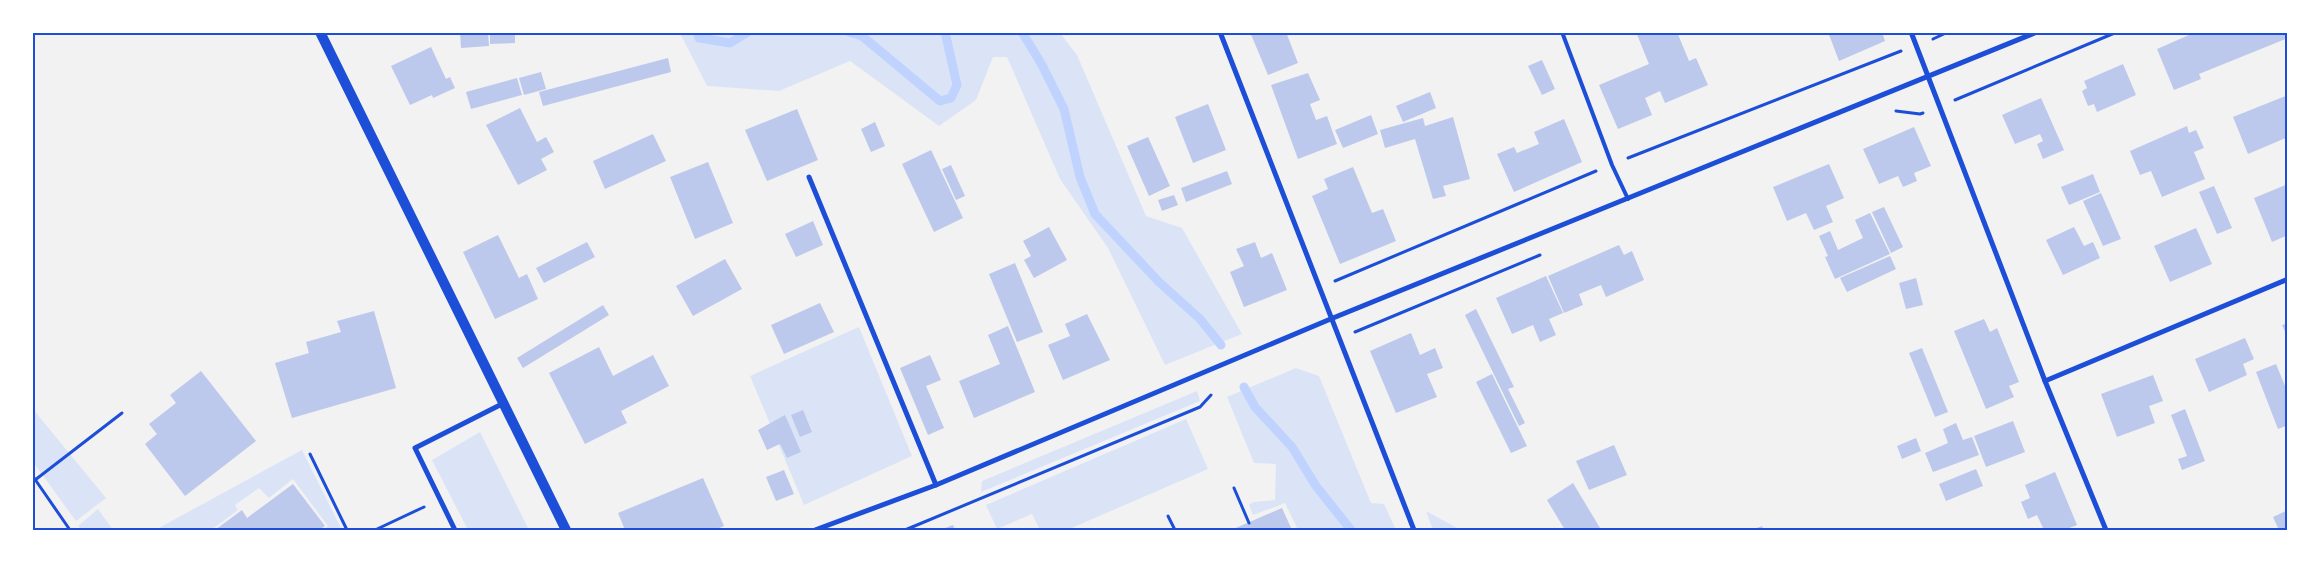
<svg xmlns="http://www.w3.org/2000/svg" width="2320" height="563" font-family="'PT Sans',sans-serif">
<rect width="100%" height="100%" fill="#f2f2f2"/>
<g fill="#dbe4f7">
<path d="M716,32l344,1 17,22 69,161 36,12 60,106 -77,31 -57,-117 -48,-69 -53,-122h-14l-17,43 -37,26 -89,-65 -71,30 -72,-5 -27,-53z"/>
<path d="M859,327l53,129 -108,49 -54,-129z"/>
<path d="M1296,368l23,8 52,127 13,1 12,26h-98l-13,-27 -32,12 -4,-10 4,-3 22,-2 1,-36 -22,-1 -27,-66z"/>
<path d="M1197,391l3,10 -219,91 1,-11z"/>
<path d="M32,408l74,90 -30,23 -43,-59z"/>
<path d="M1186,419l22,50 -141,61h-27l-8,-16 -35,15 -11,-24z"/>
<path d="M480,432l49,98h-61l-36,-70z"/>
<path d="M302,450l40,80h-19l5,-4 -35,-47 -24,19 -10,-10 -24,17 3,5 -27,20h-56z"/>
<path d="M98,509l15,21h-31l-4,-4z"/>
<path d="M1426,511l35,19h-28z"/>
</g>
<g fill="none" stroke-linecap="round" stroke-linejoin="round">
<g stroke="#bfd3fe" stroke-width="9">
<path d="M697,32l2,6 31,5 18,-11"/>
<path d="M849,32l13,4 78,65 11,-3 6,-13 -12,-53"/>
<path d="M1022,32l20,33 22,44 16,68 15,37 64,68 41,37 21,26"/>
<path d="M1244,387l11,20 37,40 24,39 35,44"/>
</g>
</g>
<g fill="#bdc9ec">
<path d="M460,32h28l1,14 -28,2z"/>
<path d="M490,32h25v11l-25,1z"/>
<path d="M1250,32h36l12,31 -30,12z"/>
<path d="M1636,32h41l12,29 7,-3 12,27 -43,18 -5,-12 -15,7 7,17 -34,14 -19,-44 50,-21z"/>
<path d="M1828,32h54l3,9 -46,20z"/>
<path d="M2196,32h92v6l-89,36 2,5 -27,11 -17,-41z"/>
<path d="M431,47l15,32 4,-2 5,11 -22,10 -1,-3 -22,10 -19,-39z"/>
<path d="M668,58l3,14 -128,34 -4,-14z"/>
<path d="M1542,60l13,29 -13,6 -14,-29z"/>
<path d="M2123,64l13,31 -39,17 -3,-8 -6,2 -6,-15 5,-3 -3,-7z"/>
<path d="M541,72l5,17 -22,6 -5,-17z"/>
<path d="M1308,73l12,27 -10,4 6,16 11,-4 10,28 -39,15 -27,-74z"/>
<path d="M517,78l5,17 -51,14 -5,-17z"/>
<path d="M1430,92l6,16 -33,14 -7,-16z"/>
<path d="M2288,95v42l-40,17 -15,-37z"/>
<path d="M2041,98l23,52 -21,9 -6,-15 6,-3 -3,-7 -25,10 -13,-29z"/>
<path d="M1208,104l18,46 -33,13 -18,-46z"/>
<path d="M520,108l17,34 9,-5 8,15 -13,7 6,11 -29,15 -32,-60z"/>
<path d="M797,109l21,51 -51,21 -22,-51z"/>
<path d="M1371,115l7,19 -35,14 -8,-18z"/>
<path d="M1453,117l17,62 -27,7 3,10 -13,3 -18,-60 -30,9 -5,-18 43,-12 2,8z"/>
<path d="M1564,119l18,43 -68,30 -17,-38 17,-7 3,6 22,-9 -5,-12z"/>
<path d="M875,122l10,24 -14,6 -10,-23z"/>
<path d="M2187,126l2,7 7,-3 8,18 -10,4 11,27 -43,18 -11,-26 -11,4 -10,-24z"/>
<path d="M1914,127l17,39 -17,7 3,8 -14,6 -5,-11 -19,8 -16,-35z"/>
<path d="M653,134l13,27 -61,28 -12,-28z"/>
<path d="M1148,137l22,49 -21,10 -22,-50z"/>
<path d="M931,150l32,68 -29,14 -32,-68z"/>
<path d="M708,162l25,61 -38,16 -25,-62z"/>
<path d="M1829,164l15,34 -18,8 7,16 -19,8 -8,-17 -19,8 -14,-34z"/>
<path d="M951,165l14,31 -9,4 -14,-31z"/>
<path d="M1353,167l19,46 11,-4 13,32 -56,23 -28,-68 16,-7 -4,-10z"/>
<path d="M1227,171l5,13 -46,18 -5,-14z"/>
<path d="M2093,174l7,18 -31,13 -8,-18z"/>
<path d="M2288,184v51l-16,7 -18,-44z"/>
<path d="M2214,186l18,42 -15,6 -18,-42z"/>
<path d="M2101,193l20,46 -18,7 -20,-45z"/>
<path d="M1174,195l4,10 -16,6 -4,-11z"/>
<path d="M1884,207l19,40 -12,6 -19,-41z"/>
<path d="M1870,213l20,41 -55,25 -10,-22 3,-1 -9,-20 11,-5 8,19 25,-12 -8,-18z"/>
<path d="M813,221l10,24 -27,12 -11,-23z"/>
<path d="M1049,227l18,33 -33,18 -10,-18 7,-4 -8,-15z"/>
<path d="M2074,227l10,19 9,-4 7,16 -37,17 -17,-35z"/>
<path d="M2196,228l16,36 -42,18 -16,-36z"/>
<path d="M498,235l21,43 8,-4 11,25 -43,20 -32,-67z"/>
<path d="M587,242l8,15 -51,26 -8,-15z"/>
<path d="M1255,242l6,16 11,-5 15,37 -43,17 -14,-35 14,-6 -8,-17z"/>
<path d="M1619,245l5,10 8,-4 12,29 -38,17 -5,-12 -22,9 4,11 -19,8 -16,-37z"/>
<path d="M1890,256l6,13 -49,23 -7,-14z"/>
<path d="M725,259l17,30 -49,27 -17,-30z"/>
<path d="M1015,263l28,69 -26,10 -28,-68z"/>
<path d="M1546,276l17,37 -14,6 7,16 -16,7 -7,-17 -21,9 -16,-36z"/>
<path d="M1916,278l7,27 -17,4 -7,-26z"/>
<path d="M820,303l14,29 -50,22 -13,-29z"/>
<path d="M603,305l6,10 -86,53 -6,-10z"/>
<path d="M1476,309l38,78 -6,2 17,34 -6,3 -54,-111z"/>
<path d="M374,311l22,77 -104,30 -17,-55 34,-10 -3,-11 35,-10 -4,-11z"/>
<path d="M1087,314l23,46 -47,20 -15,-35 22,-9 -5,-12z"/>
<path d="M1984,319l6,13 7,-4 22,54 -10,4 5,11 -28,12 -32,-78z"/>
<path d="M2288,323v15l-6,-13z"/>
<path d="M1008,326l27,66 -61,26 -15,-37 41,-17 -12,-29z"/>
<path d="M1411,333l9,22 15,-7 8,20 -16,6 10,23 -41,16 -26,-62z"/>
<path d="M2245,338l9,21 -11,5 4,11 -38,17 -14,-33z"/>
<path d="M599,347l14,29 40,-21 16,31 -48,25 6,12 -42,21 -36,-71z"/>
<path d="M1922,348l26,64 -13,5 -26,-64z"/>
<path d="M930,355l11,25 -15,6 18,42 -16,7 -28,-67z"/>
<path d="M2276,364l12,29v32l-10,4 -22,-57z"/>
<path d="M201,371l55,70 -71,55 -40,-52 12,-10 -8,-10 27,-21 -6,-8z"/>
<path d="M1492,374l35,72 -16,7 -35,-71z"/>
<path d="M2153,375l10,26 -14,5 6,17 -38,14 -16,-43z"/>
<path d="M2185,409l20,52 -23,9 -4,-11 9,-3 -16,-41z"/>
<path d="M803,410l9,22 -12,5 -9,-22z"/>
<path d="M785,415l16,37 -14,6 -7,-14 -13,6 -9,-20z"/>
<path d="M2013,421l12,31 -39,15 -12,-31z"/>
<path d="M1956,423l7,17 9,-3 7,18 -46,17 -8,-19 23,-10 -5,-14z"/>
<path d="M1916,438l5,13 -19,8 -5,-13z"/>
<path d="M1614,445l13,30 -38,15 -13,-29z"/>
<path d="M1976,469l7,17 -37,15 -7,-17z"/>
<path d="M784,470l10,24 -18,7 -10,-24z"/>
<path d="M2055,472l22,53 -13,5h-20l-7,-15 -9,4 -7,-17 9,-4 -5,-13z"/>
<path d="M703,478l21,48 -10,4h-89l-7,-17z"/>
<path d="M1573,483l27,45 -5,2h-30l-18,-30z"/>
<path d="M293,484l32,42 -6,4h-104l27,-20 5,8z"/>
<path d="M1282,508l10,22h-61z"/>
<path d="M2288,510v20h-9l-6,-13z"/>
<path d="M953,525l2,5h-15z"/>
<path d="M1762,526l2,4h-13z"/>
</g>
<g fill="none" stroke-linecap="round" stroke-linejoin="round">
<g stroke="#1d4ed8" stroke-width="3">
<path d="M1933,39l15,-7"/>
<path d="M1955,100l162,-68"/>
<path d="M1896,111l24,3 3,-1"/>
<path d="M1628,158l273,-107"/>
<path d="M1335,281l261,-110"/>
<path d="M1355,332l185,-77"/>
<path d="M310,454l37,76"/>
<path d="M32,475l38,55"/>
<path d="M35,480l87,-67"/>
<path d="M1234,488l15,35"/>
<path d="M1168,516l7,14"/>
<path d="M375,530l49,-23"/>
<path d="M905,530l295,-123 11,-12"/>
</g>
<path stroke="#1d4ed8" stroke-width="4" d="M1562,32l50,133 16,34"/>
<g stroke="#1d4ed8" stroke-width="5">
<path d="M1220,32l194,498"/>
<path d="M1911,32l134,349 61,149"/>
<path d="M809,177l127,308"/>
<path d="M2045,381l243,-102"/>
<path d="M455,530l-40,-82 89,-45"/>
<path d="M815,530l121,-45 397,-167 704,-286"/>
</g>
<path stroke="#1d4ed8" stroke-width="10" d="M320,32l246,498"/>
</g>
<rect width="2320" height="563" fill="none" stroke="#ffffff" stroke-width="68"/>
<rect x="34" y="34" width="2252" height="495" fill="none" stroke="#1d4ed8" stroke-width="2"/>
</svg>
